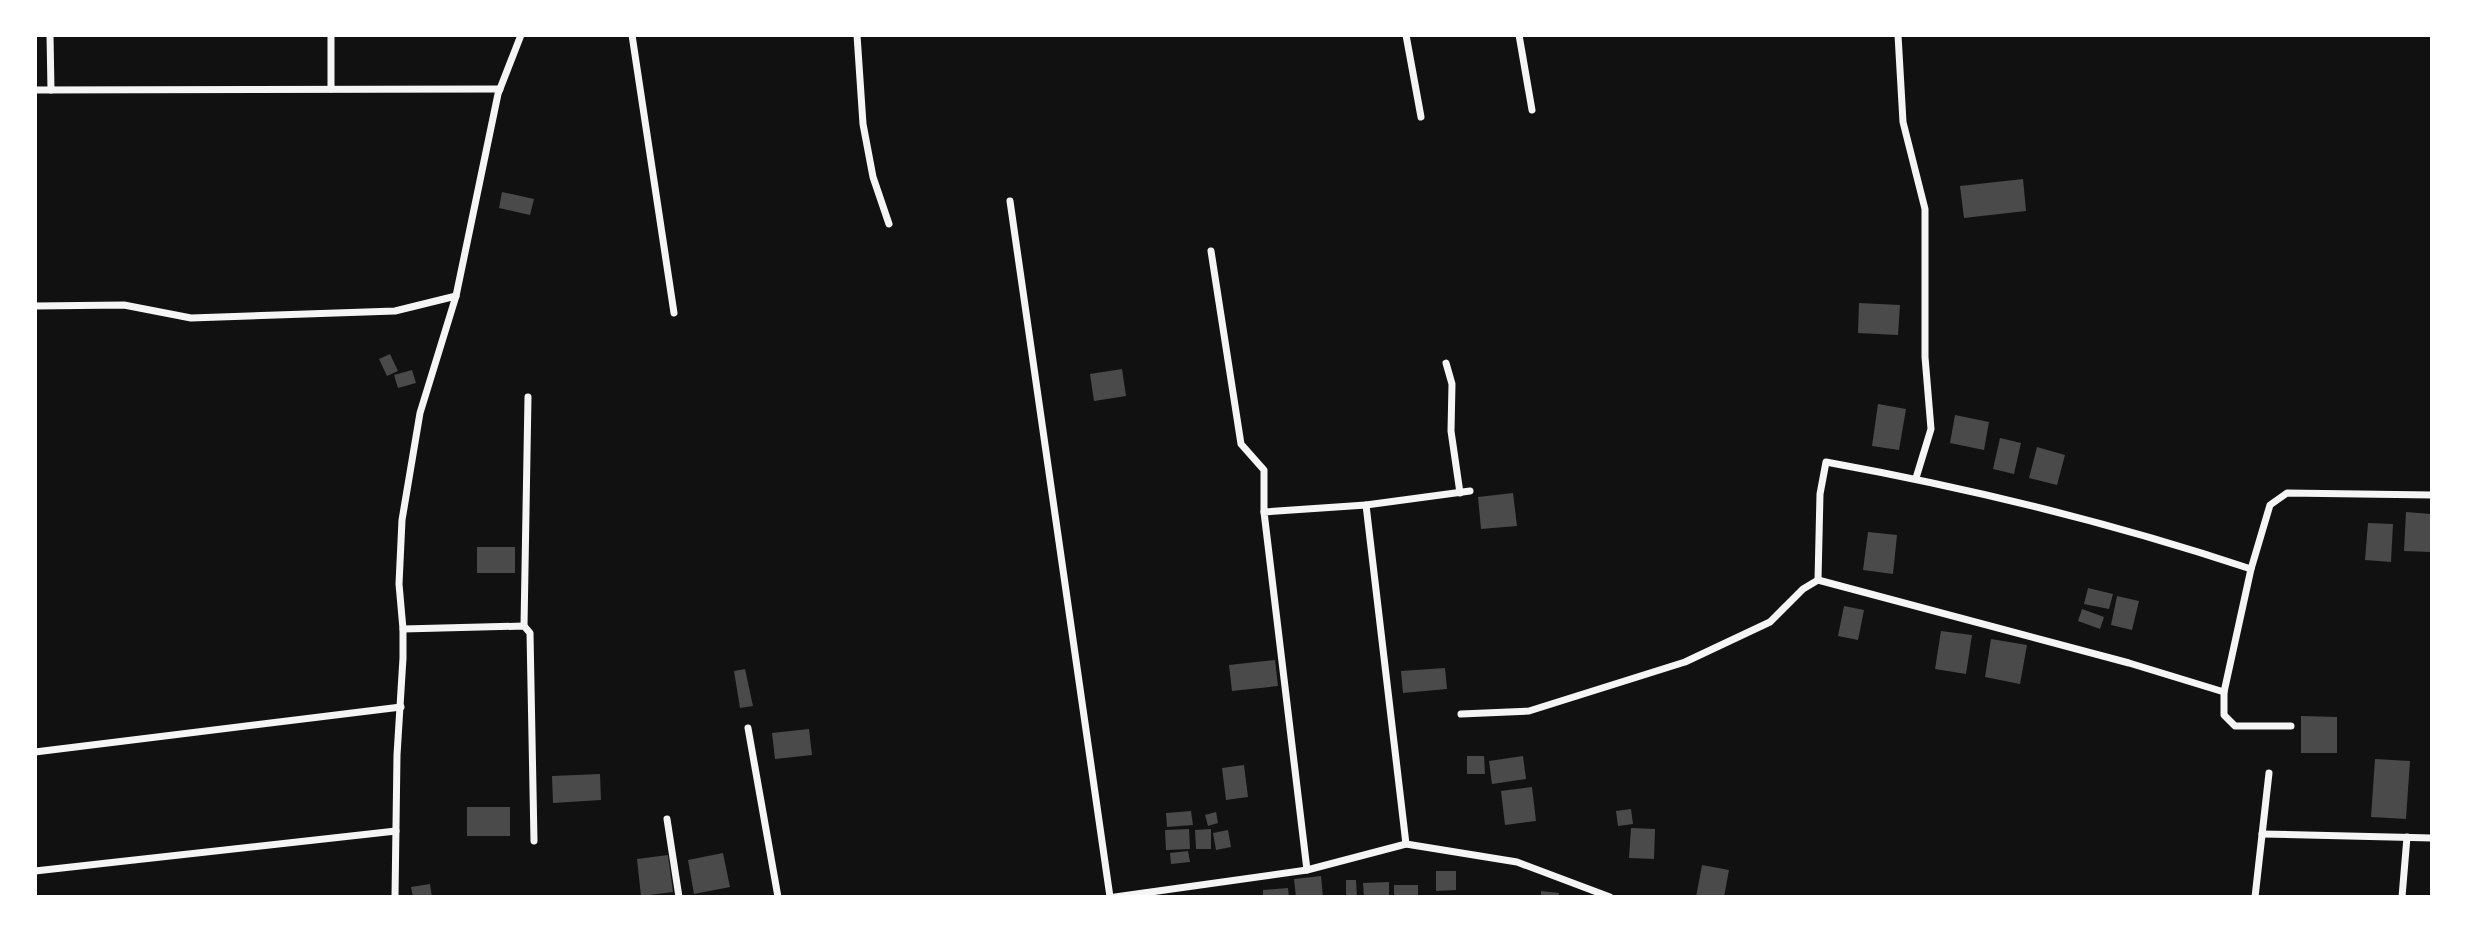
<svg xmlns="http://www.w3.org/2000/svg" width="2467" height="932" font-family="'Varela Round',sans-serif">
<rect width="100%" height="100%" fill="#111"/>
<g fill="#4a4a4a">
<path d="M2023,179l3,32 -62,7 -4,-32z"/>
<path d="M502,192l32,7 -4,16 -31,-7z"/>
<path d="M1859,303l41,2 -2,30 -40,-2z"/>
<path d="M390,354l8,17 -11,5 -8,-17z"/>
<path d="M1122,369l4,27 -32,5 -4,-27z"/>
<path d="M412,370l4,13 -18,5 -4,-13z"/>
<path d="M1878,404l28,5 -7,41 -27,-4z"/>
<path d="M1955,415l34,7 -5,28 -34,-7z"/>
<path d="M2000,438l21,5 -7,31 -21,-5z"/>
<path d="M2037,447l28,8 -8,30 -28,-7z"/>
<path d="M1513,493l4,33 -36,3 -3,-32z"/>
<path d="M2406,512l25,2 -1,38 -26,-1z"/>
<path d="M2368,523l25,1 -2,38 -26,-2z"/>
<path d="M1868,532l29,3 -4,39 -30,-4z"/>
<rect x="477" y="547" width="38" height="26"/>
<path d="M2088,588l25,6 -4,15 -25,-5z"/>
<path d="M2117,596l22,5 -7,29 -21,-5z"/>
<path d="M1844,606l20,4 -6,30 -20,-4z"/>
<path d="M2082,609l22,8 -4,12 -22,-8z"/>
<path d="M1941,631l31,4 -6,39 -31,-5z"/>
<path d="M1991,639l36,6 -7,39 -35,-7z"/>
<path d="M1275,660l3,26 -46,5 -3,-26z"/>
<path d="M1445,668l2,21 -44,4 -2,-22z"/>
<path d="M745,669l8,37 -13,2 -6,-37z"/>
<path d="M2301,716l36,1v36h-36z"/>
<path d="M809,729l3,26 -37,4 -3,-26z"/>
<path d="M1467,756h17l1,18h-18z"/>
<path d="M1523,756l3,23 -34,5 -3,-23z"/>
<path d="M2375,759l35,2 -4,58 -35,-2z"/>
<path d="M1244,765l4,32 -22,3 -4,-32z"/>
<path d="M600,774l1,26 -48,3 -1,-27z"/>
<path d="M1532,787l4,34 -31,4 -4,-34z"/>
<rect x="467" y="807" width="43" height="29"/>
<path d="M1631,809l2,15 -15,2 -2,-15z"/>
<path d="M1191,811l2,14 -26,2 -1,-14z"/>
<path d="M1216,812l2,11 -10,3 -3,-11z"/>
<path d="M1631,828l24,1 -1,30 -25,-1z"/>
<path d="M1189,829l1,20 -24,1 -1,-20z"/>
<path d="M1211,829v20h-15l-1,-19z"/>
<path d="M1228,830l3,17 -15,3 -3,-17z"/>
<path d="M1188,851l2,11 -19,2 -1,-11z"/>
<path d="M723,853l7,34 -36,7 -6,-34z"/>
<path d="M668,855l5,37 -32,4 -4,-37z"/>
<path d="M1702,865l27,5 -5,27h-28z"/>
<path d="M1436,871h20v19l-20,1z"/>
<path d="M1321,876l2,21h-27l-2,-18z"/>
<path d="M1346,880h10l1,17h-11z"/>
<path d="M1389,882v15h-25l-1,-14z"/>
<path d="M430,884l2,13h-19l-2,-10z"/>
<rect x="1394" y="885" width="24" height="12"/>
<path d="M1288,888l1,9h-26v-7z"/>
<path d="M1541,891l18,2 -1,4h-17z"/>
</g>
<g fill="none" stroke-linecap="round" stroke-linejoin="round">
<g stroke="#f5f5f5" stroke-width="7">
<path d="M50,35l1,55"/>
<path d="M632,35l42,278"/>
<path d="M857,35l6,89 10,53 16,47"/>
<path d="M1406,35l15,82"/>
<path d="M1519,35l13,75"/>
<path d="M1898,35l5,87 22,87v148l6,72 -15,49"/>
<path d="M331,89v-52"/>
<path d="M35,90l465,-1"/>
<path d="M1010,201l100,696"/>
<path d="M1211,251l30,193 23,26v42"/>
<path d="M35,306l89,-1 67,13 204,-7 61,-15"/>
<path d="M1446,363l6,21 -1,47 9,62"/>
<path d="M1366,505l104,-14"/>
<path d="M1818,580l311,83 95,29"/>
<path d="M524,626l4,-229"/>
<path d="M403,629l121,-3 6,7 4,208"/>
<path d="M1461,714l68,-3 156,-49 85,-40 33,-33 15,-9 2,-86 6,-32c143,26 287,61 425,107"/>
<path d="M2291,726h-56l-11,-11v-23l27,-123 19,-64 17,-12 145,2"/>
<path d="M748,728l30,169"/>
<path d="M35,752l366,-45"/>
<path d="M667,819l12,78"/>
<path d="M2262,834l170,4"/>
<path d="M1307,870l-43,-358 102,-7 40,339"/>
<path d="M35,871l361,-40"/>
<path d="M395,897l2,-142 6,-97v-29l-4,-45 3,-64 18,-107 36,-117 42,-202 23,-59"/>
<path d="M1115,897l192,-27 99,-26 111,18 93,35"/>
<path d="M2255,897l14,-124"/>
<path d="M2402,897l5,-60"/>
</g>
</g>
<rect width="2467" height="932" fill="none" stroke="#ffffff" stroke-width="74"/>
</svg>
